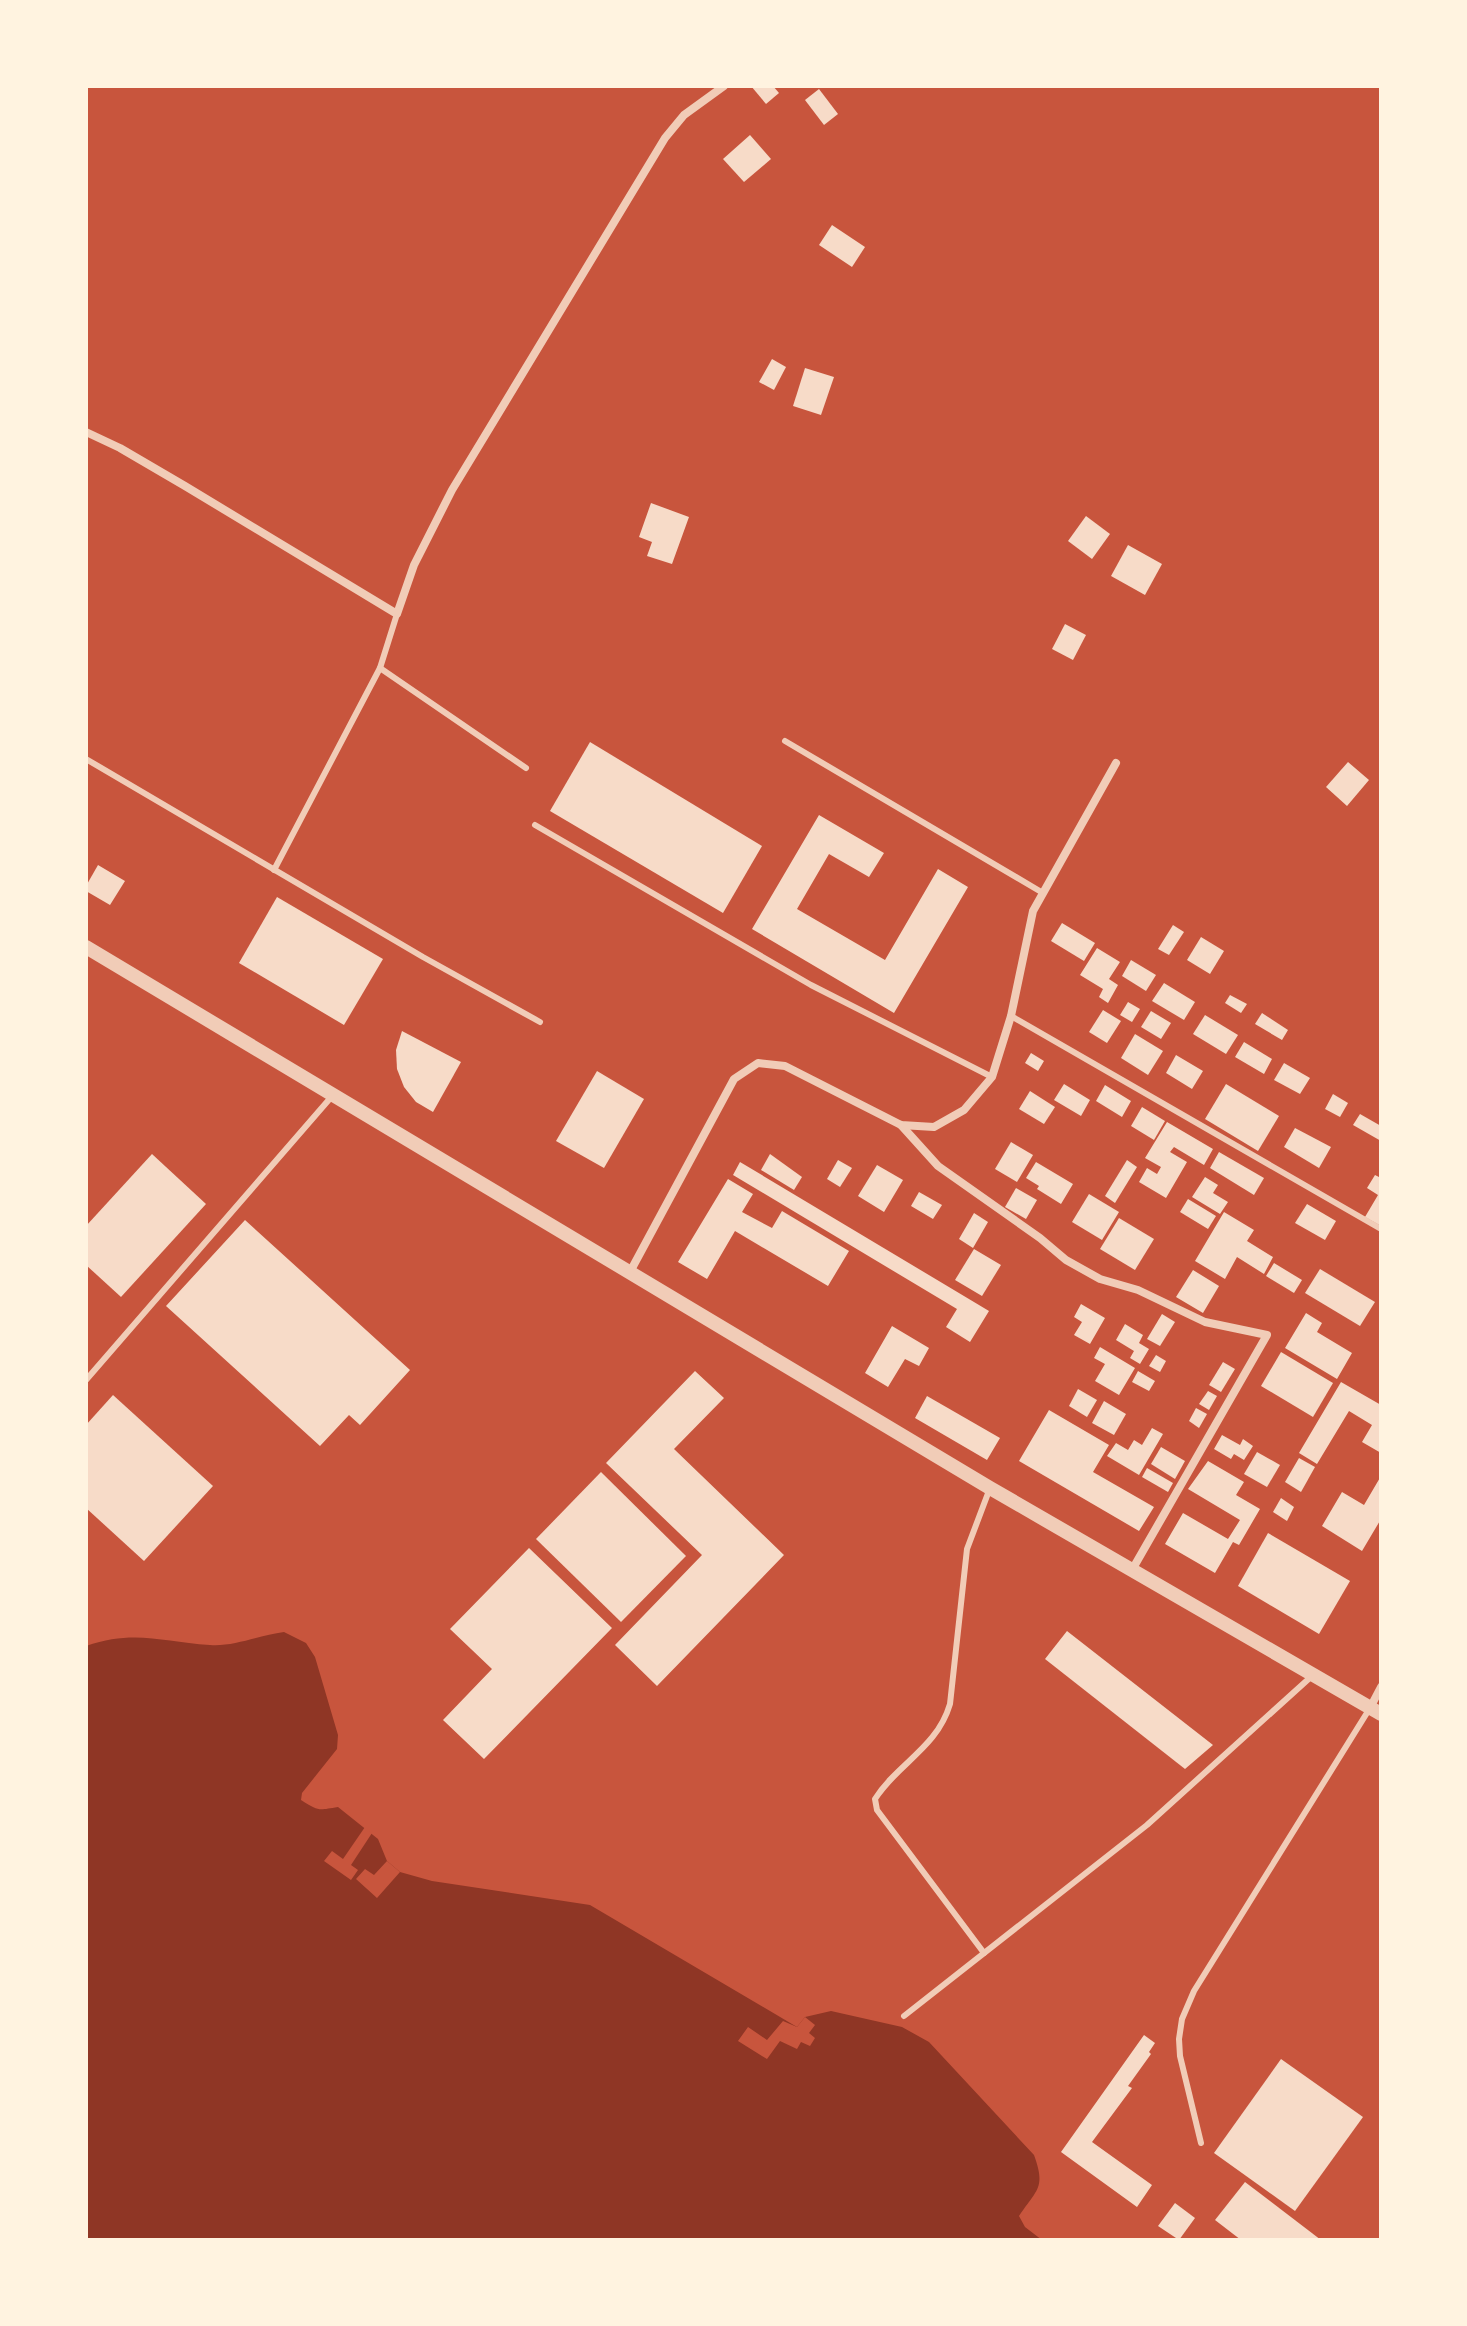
<svg xmlns="http://www.w3.org/2000/svg" width="1467" height="2326" font-family="'Space Grotesk',sans-serif">
<rect width="100%" height="100%" fill="#c8553d"/>
<path fill="#8f3625" d="M284,1632l22,11 9,14 23,78 -1,14 -35,44 -1,7c19,12 17,10 37,7l40,32 9,22 13,11 32,9 158,24 207,122 8,-10 26,-6 71,16 27,15 105,113c12,33 3,34 -15,61l6,11 17,13h-956v-594c49,-17 76,-4 124,-1 23,2 50,-10 74,-13z"/>
<g fill="#c8553d">
<path d="M365,1827l7,6 -21,32 7,5 -7,10 -27,-19 8,-10 11,8z"/>
<path d="M387,1861l13,11 -23,26 -21,-19 9,-10 9,6z"/>
<path d="M805,2017l10,8 -6,8 6,5 -5,8 -9,-4 -4,7 -17,-8 -13,18 -29,-18 10,-14 19,13 16,-19 14,6z"/>
</g>
<g fill="#f7dbc8">
<path d="M751,86h22l6,7 -13,11z"/>
<path d="M819,89l19,25 -14,11 -19,-25z"/>
<path d="M750,135l21,24 -27,23 -21,-23z"/>
<path d="M832,225l33,22 -13,20 -33,-22z"/>
<path d="M772,359l14,8 -12,23 -15,-8z"/>
<path d="M805,368l29,9 -13,38 -28,-9z"/>
<path d="M651,503l38,14 -17,47 -25,-8 5,-14 -13,-5z"/>
<path d="M1086,516l24,18 -18,25 -24,-18z"/>
<path d="M1128,545l34,19 -17,31 -34,-19z"/>
<path d="M1065,624l21,11 -13,25 -21,-11z"/>
<path d="M590,742l172,104 -39,67 -173,-102z"/>
<path d="M1348,762l21,18 -22,26 -21,-19z"/>
<path d="M819,815l65,38 -15,24 -40,-23 -32,55 88,51 53,-91 30,18 -74,126 -142,-84z"/>
<path d="M98,865l27,16 -15,24 -24,-14v-5z"/>
<path d="M277,897l106,62 -39,66 -105,-62z"/>
<path d="M1062,923l33,20 -11,18 -33,-20z"/>
<path d="M1173,925l11,7 -15,23 -11,-6z"/>
<path d="M1201,937l23,14 -14,23 -23,-14z"/>
<path d="M1097,948l23,14 -11,17 9,6 -10,18 -9,-6 4,-8 -23,-14z"/>
<path d="M1131,960l25,15 -10,16 -24,-15z"/>
<path d="M1164,983l31,19 -11,18 -32,-19z"/>
<path d="M1230,995l17,9 -6,9 -16,-10z"/>
<path d="M1128,1002l12,7 -8,13 -12,-7z"/>
<path d="M1103,1010l18,11 -14,22 -18,-11z"/>
<path d="M1151,1011l20,12 -10,16 -20,-12z"/>
<path d="M1262,1013l26,17 -6,10 -27,-16z"/>
<path d="M1205,1015l33,20 -12,19 -33,-20z"/>
<path d="M402,1031l59,31 -28,50 -17,-10 -12,-15 -7,-18 -1,-19z"/>
<path d="M1135,1034l28,17 -15,24 -27,-17z"/>
<path d="M1244,1042l28,17 -8,15 -29,-17z"/>
<path d="M1031,1053l13,8 -6,10 -13,-8z"/>
<path d="M1176,1055l27,16 -11,18 -26,-16z"/>
<path d="M1284,1063l26,15 -10,16 -26,-14z"/>
<path d="M597,1071l47,28 -40,69 -48,-27z"/>
<path d="M1064,1084l26,16 -9,16 -27,-16z"/>
<path d="M1226,1084l53,32 -21,35 -53,-32z"/>
<path d="M1105,1085l26,16 -9,16 -26,-16z"/>
<path d="M1030,1091l25,16 -11,17 -25,-15z"/>
<path d="M1333,1094l15,9 -8,14 -15,-8z"/>
<path d="M1142,1107l23,14 -11,19 -23,-14z"/>
<path d="M1360,1114l21,12v15l-28,-16z"/>
<path d="M1167,1122l46,27 -9,16 -30,-18 -4,5 17,10 -21,36 -27,-16 8,-14 10,6 4,-7 -16,-9z"/>
<path d="M1295,1128l36,19 -12,21 -35,-21z"/>
<path d="M1011,1142l22,13 -16,27 -22,-13z"/>
<path d="M1219,1152l45,26 -10,17 -44,-27z"/>
<path d="M152,1154l54,50 -85,93 -35,-32v-39z"/>
<path d="M770,1154l32,23 -8,13 -33,-20z"/>
<path d="M838,1160l14,8 -12,19 -13,-8z"/>
<path d="M1127,1160l10,7 -22,36 -10,-7z"/>
<path d="M740,1162l249,149 -19,31 -24,-15 11,-18 -224,-134z"/>
<path d="M1036,1162l37,22 -12,20 -24,-15 2,-3 -13,-8z"/>
<path d="M877,1165l26,15 -19,32 -26,-16z"/>
<path d="M1375,1175l6,3v48l-16,-9 13,-22 -11,-7z"/>
<path d="M1205,1177l13,8 -5,8 15,9 -8,12 -28,-17z"/>
<path d="M728,1179l25,15 -11,18 30,16 10,-17 67,40 -21,35 -93,-55 -28,48 -29,-17z"/>
<path d="M1016,1188l21,12 -11,19 -21,-12z"/>
<path d="M919,1192l23,13 -9,14 -22,-13z"/>
<path d="M1089,1194l30,18 -17,28 -30,-18z"/>
<path d="M1188,1199l28,17 -8,13 -28,-17z"/>
<path d="M1307,1204l29,17 -11,19 -30,-17z"/>
<path d="M1224,1212l30,18 -7,11 26,16 -9,17 -27,-17 -12,22 -30,-18z"/>
<path d="M974,1213l14,9 -15,26 -14,-9z"/>
<path d="M1119,1218l35,21 -19,31 -35,-21z"/>
<path d="M245,1220l165,150 -50,55 -11,-10 -29,31 -154,-140z"/>
<path d="M974,1249l27,16 -19,31 -27,-16z"/>
<path d="M1274,1263l28,17 -8,13 -28,-17z"/>
<path d="M1320,1269l55,33 -15,24 -55,-33z"/>
<path d="M1193,1270l26,16 -16,27 -27,-16z"/>
<path d="M1081,1304l24,14 -15,26 -16,-9 8,-13 -8,-5z"/>
<path d="M1306,1313l16,10 -5,9 35,21 -15,26 -52,-31z"/>
<path d="M1162,1314l13,8 -15,24 -13,-7z"/>
<path d="M1125,1324l18,11 -4,8 10,6 -9,15 -10,-6 4,-7 -18,-11z"/>
<path d="M892,1326l37,22 -10,18 -14,-7 -17,28 -23,-14z"/>
<path d="M1100,1347l35,21 -16,27 -24,-14 10,-17 -11,-6z"/>
<path d="M1281,1352l52,31 -20,34 -52,-31z"/>
<path d="M1156,1355l10,6 -6,11 -11,-6z"/>
<path d="M1223,1362l12,7 -14,23 -12,-7z"/>
<path d="M695,1371l29,27 -50,51 110,106 -127,131 -42,-41 87,-90 -96,-92z"/>
<path d="M1138,1371l17,10 -6,10 -17,-9z"/>
<path d="M1341,1382l40,23v48l-19,-11 10,-17 -23,-14 -32,53 -18,-11z"/>
<path d="M1078,1389l19,11 -10,17 -18,-11z"/>
<path d="M1208,1391l9,5 -8,14 -10,-6z"/>
<path d="M113,1395l100,91 -69,75 -58,-53v-83z"/>
<path d="M927,1396l73,42 -13,22 -72,-42z"/>
<path d="M1104,1401l22,13 -12,21 -22,-12z"/>
<path d="M1196,1408l11,6 -8,14 -10,-7z"/>
<path d="M1049,1410l60,35 -16,27 61,35 -15,24 -120,-70z"/>
<path d="M1152,1428l11,6 -24,41 -32,-19 9,-13 12,7 6,-10 8,5z"/>
<path d="M1222,1435l18,10 3,-6 10,7 -9,14 -10,-6 -3,5 -17,-10z"/>
<path d="M1161,1447l24,14 -10,18 -24,-15z"/>
<path d="M1257,1452l23,13 -13,22 -23,-13z"/>
<path d="M1299,1458l16,9 -14,25 -16,-10z"/>
<path d="M1208,1461l36,21 -8,13 24,14 -21,36 -6,-3 -18,31 -50,-29 18,-31 45,26 12,-19 -52,-31z"/>
<path d="M1147,1468l26,15 -5,9 -26,-15z"/>
<path d="M601,1472l85,84 -65,66 -85,-83z"/>
<path d="M1381,1476v43l-19,32 -40,-25 20,-34 22,13z"/>
<path d="M1281,1498l13,9 -7,14 -14,-9z"/>
<path d="M1268,1533l82,48 -31,53 -81,-48z"/>
<path d="M529,1548l83,80 -128,131 -41,-39 49,-51 -42,-40z"/>
<path d="M1067,1631l146,114 -28,24 -140,-110z"/>
<path d="M1144,2035l11,8 -6,9 2,2 -23,32 4,2 -40,54 60,43 -15,22 -76,-55z"/>
<path d="M1281,2059l82,58 -68,94 -81,-58z"/>
<path d="M1245,2182l76,58h-80l-26,-20z"/>
<path d="M1175,2203l20,15 -16,22 -21,-14z"/>
</g>
<g fill="none" stroke-linecap="round" stroke-linejoin="round">
<g stroke="#f1ccb7" stroke-width="6">
<path d="M380,668l146,100"/>
<path d="M785,741l258,152"/>
<path d="M86,759l337,198 117,65"/>
<path d="M535,825l276,160 181,92"/>
<path d="M274,870l106,-202 17,-54"/>
<path d="M1011,1016l370,213"/>
<path d="M86,1380l247,-285"/>
<path d="M984,1953l-107,-143 -2,-11c23,-36 62,-51 75,-95l17,-155 23,-61"/>
<path d="M904,2016l243,-191 166,-150"/>
<path d="M1201,2143l-21,-87 -1,-17 3,-20 12,-28 176,-283"/>
</g>
<g stroke="#f1ccb7" stroke-width="8">
<path d="M86,432l34,16 65,38 212,128 17,-49 38,-75 213,-352 19,-23 40,-29"/>
<path d="M901,1125l37,41 102,72 26,22 34,19 38,11 67,32 62,13 -135,235"/>
<path d="M630,1272l104,-193 24,-16 27,3 116,59 33,2 30,-17 28,-33 19,-61 22,-105 83,-148"/>
<path d="M1370,1708l11,-21"/>
</g>
<path stroke="#f1ccb7" stroke-width="14" d="M86,947l904,541 391,226"/>
</g>
<rect width="1467" height="2326" fill="none" stroke="#fff3e0" stroke-width="176"/>
</svg>
